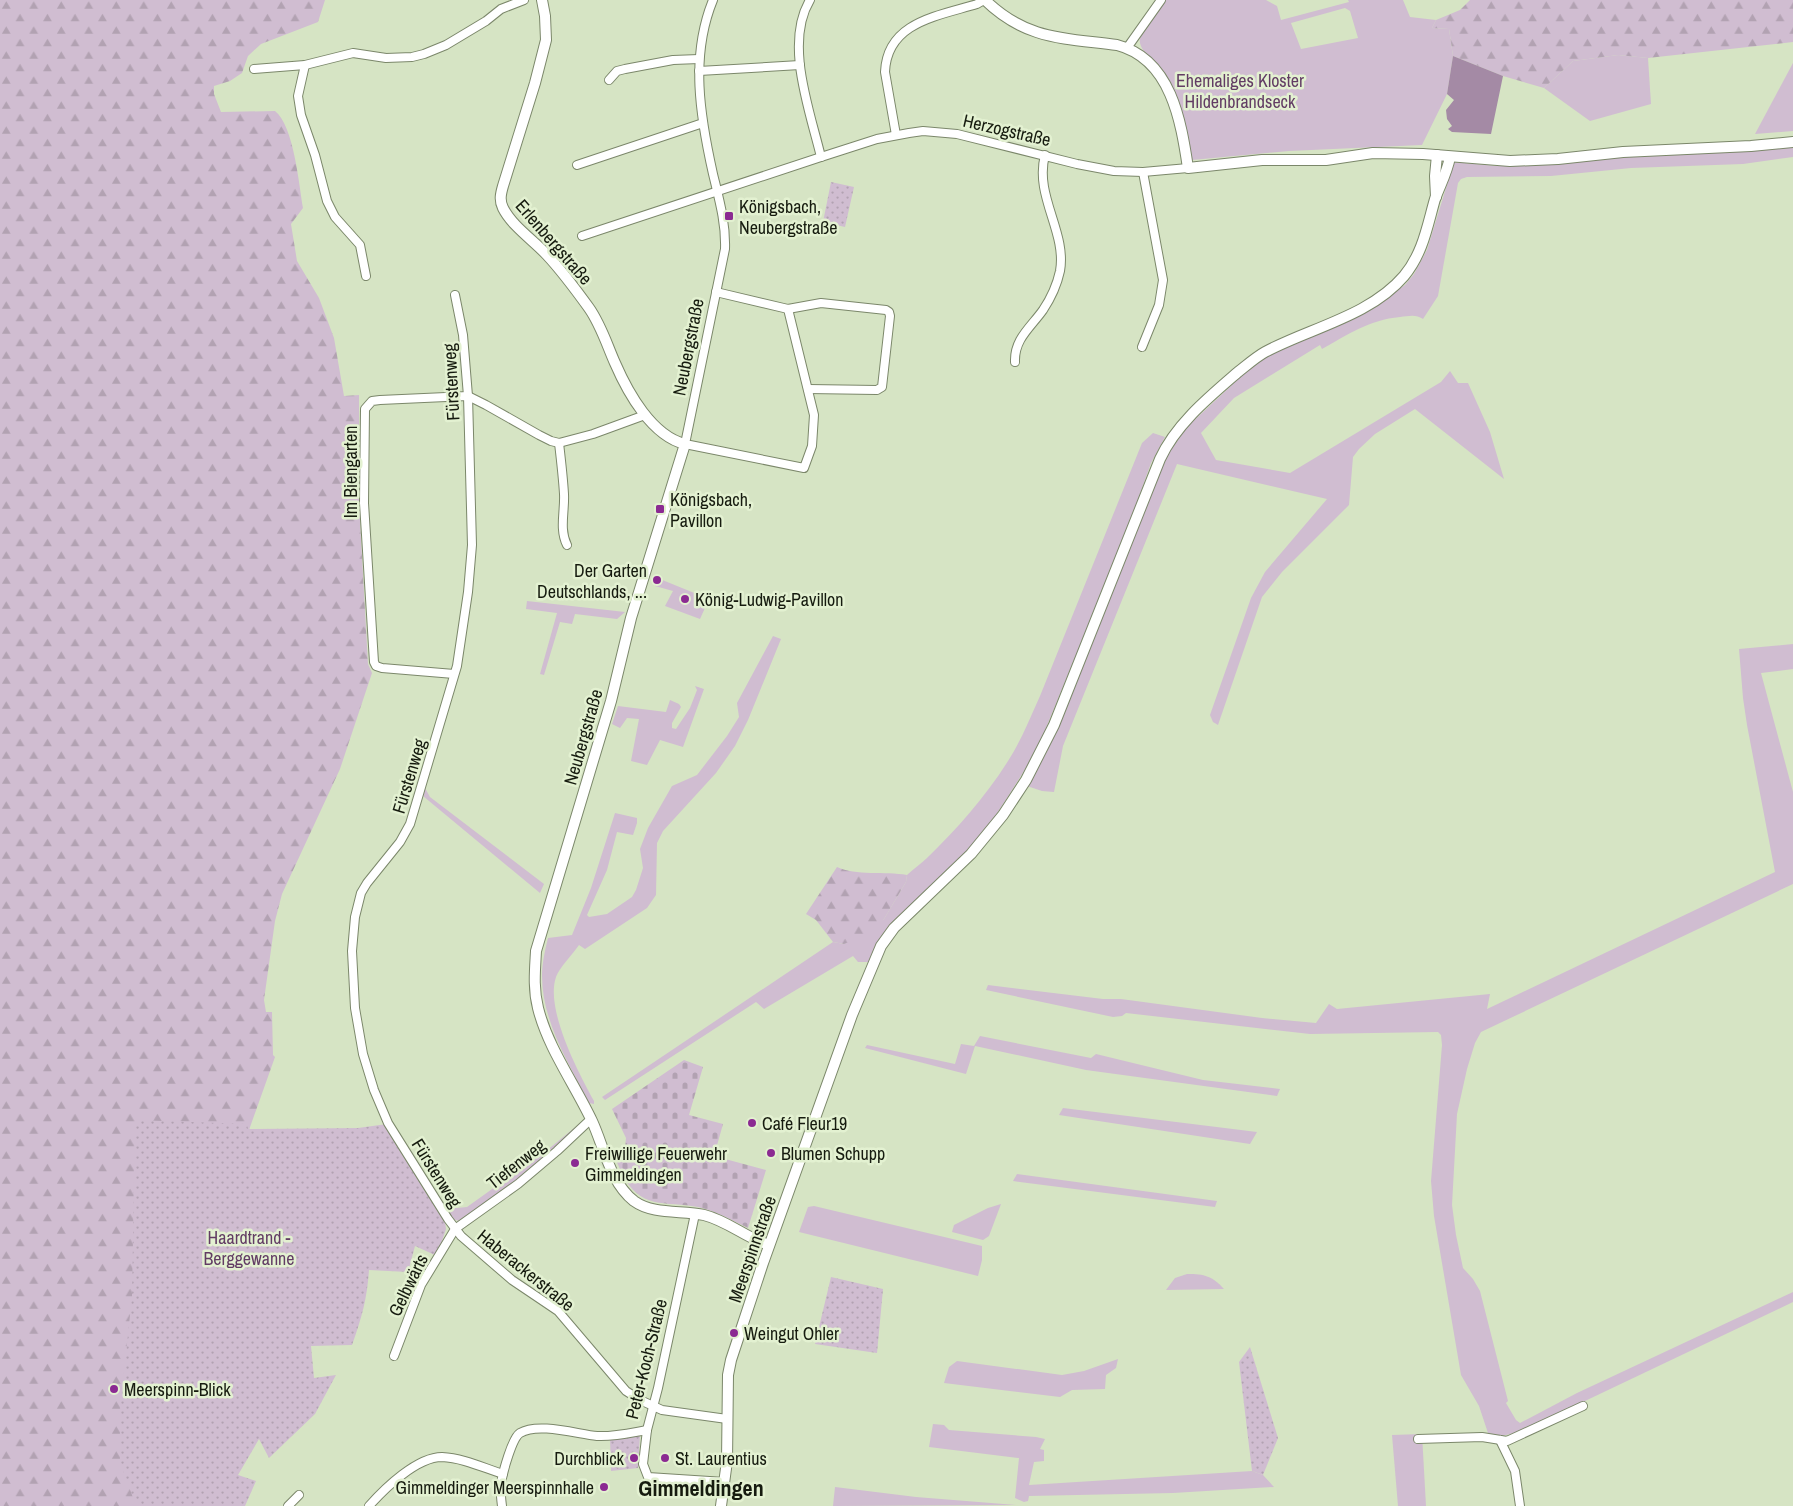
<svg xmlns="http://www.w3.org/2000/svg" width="1793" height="1506" font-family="'Archivo Narrow',sans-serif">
<defs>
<pattern id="forest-firs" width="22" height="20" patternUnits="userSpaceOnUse" patternTransform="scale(1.25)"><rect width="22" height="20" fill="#d0bdd1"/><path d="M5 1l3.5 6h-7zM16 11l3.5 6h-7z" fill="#b2a2b2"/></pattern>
<pattern id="cemetery-stones" width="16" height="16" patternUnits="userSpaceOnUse" patternTransform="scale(1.25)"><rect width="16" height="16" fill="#d0bdd1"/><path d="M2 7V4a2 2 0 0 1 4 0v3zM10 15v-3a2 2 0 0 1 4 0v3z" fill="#b2a2b2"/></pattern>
<pattern id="park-dots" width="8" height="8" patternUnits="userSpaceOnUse" patternTransform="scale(1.25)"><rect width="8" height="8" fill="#d0bdd1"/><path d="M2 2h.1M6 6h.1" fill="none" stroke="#b2a2b2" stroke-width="1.8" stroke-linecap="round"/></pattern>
</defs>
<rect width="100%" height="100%" fill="#d6e4c4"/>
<g fill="#d0bdd1" fill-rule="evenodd">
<path d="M1165,0h101l11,6 4,14 68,-18 -1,-2h55l7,17 26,3 -4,8 17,1 4,27 -6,38 -25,51 -133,6 -97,9c-4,-16 -9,-32 -13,-48 -4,-13 -6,-25 -13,-36 -7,-11 -32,-27 -25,-40zM1345,8l5,3 8,27 -57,11 -10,-26z"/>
<path d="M1618,55l30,3 3,46 -61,17 -46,-33 29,-27z"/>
<path d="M1793,63v68l-38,3z"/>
<path d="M1793,146v11l-50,7 -112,4 -80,8 -84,1 -6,2 -3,4 -20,113 -15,23c-7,-5 -14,-3 -23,-2 -31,3 -51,17 -78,32l-2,-4 -86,53 -33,35 15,27 74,13 151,-91 9,-11 8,12h10l22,49 14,47 -89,-70 -40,25 -16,15 -6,8 -4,48 -67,67 -20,25 -44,128 -5,-3 -3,-7 41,-117 14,-26 62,-73 -150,-35 -114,282 -9,46 -12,-1 -15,-5 78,-176 61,-153 21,-30 76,-71 114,-52 28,-19 9,-11 13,-24 23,-75 2,-13 45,4 50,-2 84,-9z"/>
<path d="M1153,433l12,4 -14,26 -25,70 -89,217 -28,45 -23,35 -27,30 -62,59 -18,21 -11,22h-10l-5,-6 -89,53 -8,-7 -151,98 -3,-3 231,-155 11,2 40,-25 22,-37 1,-7c6,-6 14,-11 20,-17 30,-29 59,-62 81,-97 13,-20 22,-43 32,-65l102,-253z"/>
<path d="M655,577l54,22 -9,20 -35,-13 8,-15 -18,-5z"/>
<path d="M527,601l98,11 -8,7 -42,-5 -3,10 -12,-2 -16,53 -4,-1 17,-61 -31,-4z"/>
<path d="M773,636l8,3 -33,81 -13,26 -19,27 -53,58 -6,12 -1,52 -9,13 -62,41 -6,-4c-6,9 -20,23 -23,32 -11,32 22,95 38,124v3l-5,-1c-20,-39 -47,-82 -47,-127 0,-12 3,-26 6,-38l24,-3 19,-47 24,-75 22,5v5l-4,12 -16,-3 -10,38 -20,45 2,2 18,-3 25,-17 4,-7 7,-22 -3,-19 8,-21 24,-42 25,-11 30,-39 12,-19 -2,-14z"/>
<path d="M1793,644v25l-32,4 32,119v92l-312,148 -6,11 -8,26 -10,45 -5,91 4,30 7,33 10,11 7,12 28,110 -2,2 10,17 4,3 57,-30 216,-101v10l-271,129 -20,5 -14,-3 -9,-27 -18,-31 -27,-159 -3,-35 11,-136 -1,-10 -3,-3 -128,2 -184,-21 -4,3 -9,1 -127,-27 2,-5 115,14h18l141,19 54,5 13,-19 8,5 153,-15 -3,15 288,-137 -28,-147 -4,-27 -4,-49z"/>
<path d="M695,686l9,3 -21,58 -23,-7 -13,25 -16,-4 8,-42 -12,-1 -7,10 -8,-4 6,-18 48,6 4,-12 9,4 2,3 -9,16v5l4,1 14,-21 7,-18z"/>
<path d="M425,788l5,9 114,87 -4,9 -117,-97z"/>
<path d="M980,1036l111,22 5,-4 107,26 77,9 -3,7 -191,-26 -111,-24 -9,28 -101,-26 2,-3 88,19 6,-20 13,2z"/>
<path d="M1063,1108l194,24 -7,12 -191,-29z"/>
<path d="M579,1124l-30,31 -38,30 -52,36 -6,-2 -8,-12 5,-3 7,4 10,-1 84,-60z"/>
<path d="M1017,1174l200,27 -2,6 -202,-26z"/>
<path d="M1001,1204l-12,32 -6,4 -31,-8 2,-7 34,-17z"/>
<path d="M814,1206l168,40v14l-4,16 -179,-44 9,-25z"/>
<path d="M1187,1274c18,0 25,2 37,15l-58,1 9,-12z"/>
<path d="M1118,1359l-2,9 -10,7 -1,14 -33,1 -12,7 -116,-14 5,-16 8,-6 105,14 22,-4z"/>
<path d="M933,1424l11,1 5,5 87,7 9,2 -5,10 4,1v11l-10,1 -5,23 223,-14 11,4 11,12 -101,6 -144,3 -1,5 -4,1 -9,-4 4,-40 -90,-11z"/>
<path d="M1422,1434l4,72h-28l-6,-71z"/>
<path d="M835,1487l81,10 100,8 -183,1z"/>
</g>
<g fill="url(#forest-firs)">
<path d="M0,0h325l-7,22 -57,22 -13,12 -6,17 -12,8 -16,5v8l7,18 54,-1c19,15 24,74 28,97l-12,16 6,37 22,37 15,40 10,58 15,-1v108l9,161 4,9 -32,96 -58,125 -7,27 -11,79 2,12h6l1,43 2,2 -26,73 -31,376h-218z"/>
<path d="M1470,0h323v42l-145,16 -30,-3 -45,6 -29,27 -41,-12 -50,-20 -4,-27 -17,-1 4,-8 24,-10z"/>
<path d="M837,867c19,9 48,4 70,8l-1,7 -22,37 -20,17 -20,8 -11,-2 -17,-22 -10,-6z"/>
</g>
<path fill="url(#cemetery-stones)" d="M684,1060l19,7 -14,48 34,9 -9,32 52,14 -18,58c-16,-8 -33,-17 -50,-21 -33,-6 -59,3 -76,-34 -5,-10 -7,-13 -6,-25h9l1,-10 -14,-29z"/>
<g fill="url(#park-dots)">
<path d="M831,182l23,5 -9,40 -22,-5z"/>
<path d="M135,1120l112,4 1,5 110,-1 29,-4 19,36 35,51 4,11 1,7 -9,27 -22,-10 -7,26 -39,-2c-2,29 -7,47 -17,75l-41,1 3,32 22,-3 -21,39 -46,44 -10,-19 -21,36 18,6 -11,25h-109l-16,-44v-52l12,-114z"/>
<path d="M831,1277l52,12 -6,64 -62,-9z"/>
<path d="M1250,1347l28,91 -15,37 -11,-4 -13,-109z"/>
<path d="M640,1435l-2,33 -27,3 -1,-32z"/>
</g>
<path fill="#a48aa5" d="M1453,56l50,20 -12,58 -39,-2 -4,-3 4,-3 -5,-7 -1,-9 8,-10 -7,-6z"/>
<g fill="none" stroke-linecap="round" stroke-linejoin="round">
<defs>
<g id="street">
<path d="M713,0c-23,56 -13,116 0,174 6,25 13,49 12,75l-40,195 119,24 8,-22 2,-31 -26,-106"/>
<path d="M810,0c-26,43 0,111 11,157"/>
<path d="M1127,48l34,-48"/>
<path d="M305,65l-7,31 3,19 14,40 12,46 8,16 25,28 6,31"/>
<path d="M254,69l51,-4 48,-12 33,5 26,-1 12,-3 22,-9 40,-24 15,-12 23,-9"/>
<path d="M699,71l101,-6"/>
<path d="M609,80l8,-9 8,-2 48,-9 26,-1"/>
<path d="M896,135l-11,-63c2,-50 53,-56 92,-68l7,-4"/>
<path d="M577,165l126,-42"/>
<path d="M582,236l239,-79 56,-18 32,-6 14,-2 34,3 120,30 37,7 29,1 45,-4"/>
<path d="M716,292l72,17 33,-6 65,7 3,2 1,4 -8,71 -5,3 -69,-1"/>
<path d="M455,295l8,40 5,61 4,149 -4,47 -11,74 -47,158 -10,18 -33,41 -6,10 -6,24 -3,34 3,57 8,46 11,36 14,33 60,96 13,17 51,44 46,31 68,80 14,9 22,10 65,9"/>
<path d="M1142,347l17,-42 4,-25 -20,-108"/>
<path d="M1015,362c-1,-23 16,-35 28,-52 8,-12 14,-25 17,-39 7,-39 -26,-75 -15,-116"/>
<path d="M559,443c2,17 4,34 5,51 1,17 -5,35 3,51"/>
<path d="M454,674l-72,-6 -6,-2 -2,-4 -10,-159 1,-94 7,-8 8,-1 88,-4 18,9 53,30 12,6 8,2 34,-9 52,-19"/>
<path d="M695,1214l-37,174 -11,42 -4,34 5,13 77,5"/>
<path d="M394,1356l27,-71 34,-56 63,-45 39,-33 34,-32"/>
<path d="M1418,1439l64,-2 25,4 76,-35"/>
<path d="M1500,1440l15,31 5,35"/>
<path d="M288,1506l11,-11"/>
<path d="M369,1506c16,-18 48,-49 73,-49 21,1 42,11 61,17"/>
<path d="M502,1506c-1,-8 -2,-16 -1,-23 2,-11 11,-45 19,-50 18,-11 57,1 77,3 16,1 33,-3 50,-6"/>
</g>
<g id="secondary">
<path d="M542,0l3,16 1,24 -11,43 -32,103c-2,7 -4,14 0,22 9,18 30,32 44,47 15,16 29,35 42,53 12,17 18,37 26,55 13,30 37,73 70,81l-54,174 -20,83 -75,250c-1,19 -3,37 2,57 10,40 36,75 54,113 12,26 18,61 42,80 19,14 48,9 70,14 24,6 42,23 65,30"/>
<path d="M985,0c41,40 79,38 132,45 54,14 64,76 71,123l74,-8h64l47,-7 50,1 87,7 48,-2 65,-7 128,-6 42,-4"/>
<path d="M1436,197l-1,-21 2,-21"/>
<path d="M721,1506l6,-45 1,-86 3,-15 32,-97 89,-248 29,-69 13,-18 77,-74 32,-39 23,-35 28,-55 106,-266c16,-35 49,-62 78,-87 9,-7 18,-15 27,-20 45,-24 105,-36 139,-76 19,-23 23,-49 31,-77 5,-14 12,-26 15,-42"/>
</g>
</defs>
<use href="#street" stroke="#7b876a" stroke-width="10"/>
<use href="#secondary" stroke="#7b876a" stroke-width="12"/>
<use href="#street" stroke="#fff" stroke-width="8"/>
<use href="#secondary" stroke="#fff" stroke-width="10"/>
</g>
<g fill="#8b2a92" stroke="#e3f1d1" stroke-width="2">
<rect x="724" y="211" width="10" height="10" rx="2.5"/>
<rect x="655" y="504" width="10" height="10" rx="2.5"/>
<circle cx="657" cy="580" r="5"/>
<circle cx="685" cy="599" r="5"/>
<circle cx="752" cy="1123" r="5"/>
<circle cx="771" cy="1153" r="5"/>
<circle cx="575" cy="1163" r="5"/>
<circle cx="734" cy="1333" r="5"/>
<circle cx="114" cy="1389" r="5"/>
<circle cx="634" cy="1458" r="5"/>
<circle cx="665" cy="1458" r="5"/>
<circle cx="604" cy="1487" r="5"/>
</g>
<g text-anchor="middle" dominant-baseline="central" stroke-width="5" stroke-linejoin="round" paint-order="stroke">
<g font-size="18" fill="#623c64" stroke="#e3f1d1">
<text x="1240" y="80">Ehemaliges Kloster<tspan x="1240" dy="21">Hildenbrandseck</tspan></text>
<text x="249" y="1237">Haardtrand -<tspan x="249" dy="21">Berggewanne</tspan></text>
</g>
<g font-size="18" fill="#161b0f" stroke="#e3f1d1">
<text transform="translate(1007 130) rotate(13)">Herzogstraße</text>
<text transform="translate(554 242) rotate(49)">Erlenbergstraße</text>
<text transform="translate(688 347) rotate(-79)">Neubergstraße</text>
<text transform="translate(451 382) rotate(-93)">Fürstenweg</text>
<text transform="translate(350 472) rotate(-90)">Im Biengarten</text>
<text transform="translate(583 737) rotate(-74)">Neubergstraße</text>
<text transform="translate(409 776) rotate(-73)">Fürstenweg</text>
<text transform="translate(516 1164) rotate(-38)">Tiefenweg</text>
<text transform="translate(437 1173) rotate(58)">Fürstenweg</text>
<text transform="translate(752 1249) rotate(-71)">Meerspinnstraße</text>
<text transform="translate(526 1270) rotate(39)">Haberackerstraße</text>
<text transform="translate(408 1285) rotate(-64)">Gelbwärts</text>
<text transform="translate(646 1359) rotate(-76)">Peter-Koch-Straße</text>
</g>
<g font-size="18" fill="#161b0f" stroke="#e3f1d1" text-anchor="start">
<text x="739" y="206">Königsbach,<tspan x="739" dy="21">Neubergstraße</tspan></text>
<text x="670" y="499">Königsbach,<tspan x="670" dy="21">Pavillon</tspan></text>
<text x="647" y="570" text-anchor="end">Der Garten<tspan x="647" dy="21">Deutschlands, ...</tspan></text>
<text x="695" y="599">König-Ludwig-Pavillon</text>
<text x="762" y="1123">Café Fleur19</text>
<text x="585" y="1153">Freiwillige Feuerwehr<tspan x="585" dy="21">Gimmeldingen</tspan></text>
<text x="781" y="1153">Blumen Schupp</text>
<text x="744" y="1333">Weingut Ohler</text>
<text x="124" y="1389">Meerspinn-Blick</text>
<text x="624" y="1458" text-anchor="end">Durchblick</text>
<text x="675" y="1458">St. Laurentius</text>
<text x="594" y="1487" text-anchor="end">Gimmeldinger Meerspinnhalle</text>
</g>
<g font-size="22" font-weight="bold" fill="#161b0f" stroke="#e3f1d1">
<text x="701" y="1488">Gimmeldingen</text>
</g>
</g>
</svg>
